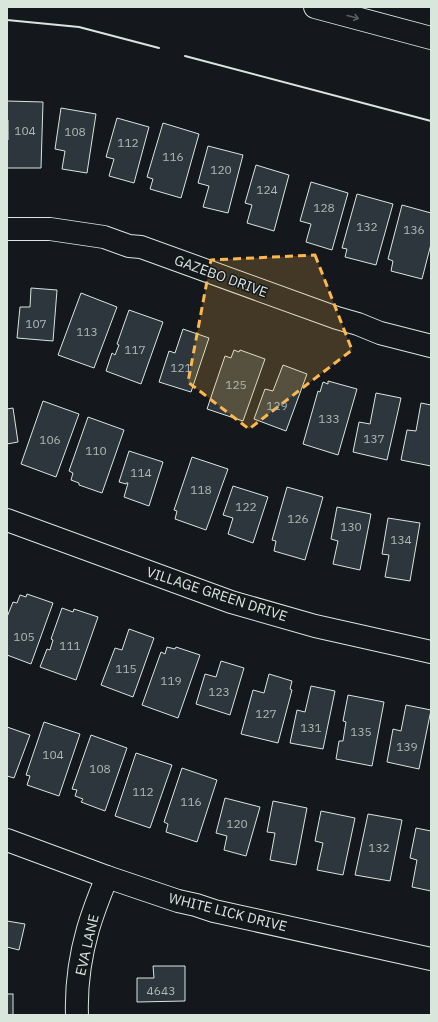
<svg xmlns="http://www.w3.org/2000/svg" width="438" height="1022" font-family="'IBM Plex Sans',sans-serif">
<rect width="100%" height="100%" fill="#14181c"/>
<g fill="#2c363c" stroke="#d8e6dc">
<path d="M7,101l36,1 -2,66h-34v-28h1v-20h-1z"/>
<path d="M61,108l35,6 -9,59 -25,-4 3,-18 -10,-2z"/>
<path d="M117,118l32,9 -15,56 -25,-7 5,-17 -8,-2z"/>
<path d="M163,123l36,11 -18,64 -31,-9 3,-10 -6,-2z"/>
<path d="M208,146l35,9 -15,58 -25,-6 6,-21 -11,-3z"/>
<path d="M256,165l33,10 -15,56 -27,-8 5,-18 -7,-2z"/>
<path d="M311,182l37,11 -16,57 -26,-8 5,-18 -11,-3z"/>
<path d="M357,194l36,10 -17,61 -31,-8 2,-8 -5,-1z"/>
<path d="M402,205l29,8v31l-9,35 -31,-8 2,-10 -5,-2z"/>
<path d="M31,288l26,2 -4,51 -36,-3 3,-31h10z"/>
<path d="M81,293l36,14 -23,61 -36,-13z"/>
<path d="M129,310l34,12 -22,62 -35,-13 6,-18 3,2 4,-10 -2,-1z"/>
<path d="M183,329l26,9 -18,54 -32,-10 10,-31 6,2z"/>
<path d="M234,350l5,2 1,-2 25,9 -22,62 -36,-12 18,-53 6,2z"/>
<path d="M283,365l24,9 -21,57 -32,-12 11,-30 8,2z"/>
<path d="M328,381l29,8 -19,66 -35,-11 15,-53 2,1 3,-10 5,2z"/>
<path d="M376,393l25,5 -14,62 -34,-8 6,-30 11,2z"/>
<path d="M43,401l36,13 -23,63 -35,-13z"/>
<path d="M421,403l10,2v61l-30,-6 6,-30 9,1z"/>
<path d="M13,408l5,34 -11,2v-35z"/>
<path d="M88,417l36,13 -22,63 -23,-8v-2l-8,-3 2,-7 -4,-2z"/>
<path d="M129,451l34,11 -14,44 -25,-9 4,-14h-2v1l-7,-2z"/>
<path d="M192,457l36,12 -22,61 -31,-11 2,-8 -3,-1z"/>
<path d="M233,486l35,11 -15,46 -25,-9 5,-16 -10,-3z"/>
<path d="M287,487l36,10 -18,63 -31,-9 2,-10 -4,-1z"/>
<path d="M337,507l34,7 -11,56 -27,-6 5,-23 -7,-2z"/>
<path d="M388,518l32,5 -10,58 -25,-4 4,-22 -7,-1z"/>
<path d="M27,594l26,9 -22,61 -24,-9v-38l6,-15 4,1 3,-8 6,2z"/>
<path d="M62,608l11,4 1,-3 24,8 -22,63 -36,-13 7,-18 3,1 3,-10 -2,-1z"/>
<path d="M129,629l25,9 -21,59 -32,-12 14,-37 7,2z"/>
<path d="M167,647l8,2 1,-2 24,8 -22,63 -36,-13 19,-53 4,2z"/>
<path d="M221,661l23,7 -14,47 -34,-11 9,-30 11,3z"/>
<path d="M269,674l23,7 -2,8 2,1 -14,53 -37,-9 12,-44 11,3z"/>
<path d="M311,686l24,5 -12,58 -33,-6 7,-33 8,2z"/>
<path d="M348,695l36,7 -12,64 -36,-7 3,-18h4l3,-19 -3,-1z"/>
<path d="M406,705l25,5 -12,59 -32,-7 6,-33 8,2z"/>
<path d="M44,722l36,12 -21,62 -32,-11 3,-9 -4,-1z"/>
<path d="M7,727l23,8 -16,43 -7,-2z"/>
<path d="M91,735l36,13 -22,63 -24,-9 2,-3 -8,-3 2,-6 -5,-1z"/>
<path d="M136,753l36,12 -22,63 -35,-12z"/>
<path d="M182,768l35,12 -20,62 -31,-10 2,-8 -4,-2z"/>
<path d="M225,798l35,9 -14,49 -22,-6 3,-14 -11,-3z"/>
<path d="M273,801l34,7 -11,57 -26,-5 5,-27 -8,-1z"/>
<path d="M321,811l34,7 -12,57 -26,-5 6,-27 -8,-2z"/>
<path d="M368,814l34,6 -12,61 -35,-6z"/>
<path d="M416,828l15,3v60l-19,-4 5,-27 -7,-2z"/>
<path d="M7,921l18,3 -6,26 -12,-3z"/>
<path d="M153,966h32v35l-48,1v-24h17z"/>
<rect x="7" y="994" width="6" height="21"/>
</g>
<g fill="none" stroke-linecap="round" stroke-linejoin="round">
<defs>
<g id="minor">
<path d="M7,229h43l54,8 25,9 12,1 196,71 21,6 22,9 51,13"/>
<path d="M7,520l224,82 84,24 116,26"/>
<path d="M7,840l100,37 71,24 18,4 18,6 217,48"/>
<path d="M77,1015c-1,-29 3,-58 11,-86 5,-17 12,-35 19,-52"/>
</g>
<path id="motorway" d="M315,7l116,31"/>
</defs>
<use href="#minor" stroke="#d8e6dc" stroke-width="24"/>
<use href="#motorway" stroke="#d8e6dc" stroke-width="24"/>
<use href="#minor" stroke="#14181c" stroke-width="22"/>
<use href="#motorway" stroke="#14181c" stroke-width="22"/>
<g stroke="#d8e6dc" stroke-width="2">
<path d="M7,20l72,7 80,21"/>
<path d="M185,56l246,65"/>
</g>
</g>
<defs><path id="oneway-shaft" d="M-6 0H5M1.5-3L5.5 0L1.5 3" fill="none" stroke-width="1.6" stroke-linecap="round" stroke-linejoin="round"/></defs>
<use stroke="#59605f" href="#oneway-shaft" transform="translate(353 17) rotate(15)"/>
<path fill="#ffb74d" fill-opacity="0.2" stroke="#ffb74d" stroke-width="3" stroke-dasharray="8 5" stroke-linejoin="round" d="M315,255l37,95 -103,79 -61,-47 23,-122z"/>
<g text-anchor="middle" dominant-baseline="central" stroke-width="3" stroke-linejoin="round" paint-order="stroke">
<g font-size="12" fill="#adbab4">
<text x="25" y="130">104</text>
<text x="75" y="131">108</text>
<text x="128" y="142">112</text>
<text x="173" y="156">116</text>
<text x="221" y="169">120</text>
<text x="267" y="189">124</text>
<text x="324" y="207">128</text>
<text x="367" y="226">132</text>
<text x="414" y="229">136</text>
<text x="36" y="323">107</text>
<text x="87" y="331">113</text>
<text x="135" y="349">117</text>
<text x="181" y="367">121</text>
<text x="236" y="384">125</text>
<text x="277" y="405">129</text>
<text x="329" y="418">133</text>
<text x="374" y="438">137</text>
<text x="50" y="439">106</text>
<text x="96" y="450">110</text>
<text x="141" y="472">114</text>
<text x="201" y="489">118</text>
<text x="246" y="506">122</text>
<text x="298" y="518">126</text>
<text x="351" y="526">130</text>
<text x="401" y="539">134</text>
<text x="24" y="636">105</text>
<text x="70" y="645">111</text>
<text x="126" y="668">115</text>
<text x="171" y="680">119</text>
<text x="219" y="691">123</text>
<text x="266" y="713">127</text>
<text x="311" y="727">131</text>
<text x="361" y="731">135</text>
<text x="407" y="746">139</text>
<text x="53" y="754">104</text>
<text x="100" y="768">108</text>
<text x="143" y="791">112</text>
<text x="191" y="801">116</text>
<text x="237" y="823">120</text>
<text x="379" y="847">132</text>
<text x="161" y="990">4643</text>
</g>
<g font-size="14" fill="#d8e6dc" stroke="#14181c">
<text transform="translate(221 276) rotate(20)">GAZEBO DRIVE</text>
<text transform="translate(217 594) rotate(18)">VILLAGE GREEN DRIVE</text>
<text transform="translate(228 912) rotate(14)">WHITE LICK DRIVE</text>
<text transform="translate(87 945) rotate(-77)">EVA LANE</text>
</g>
</g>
<rect width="438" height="1022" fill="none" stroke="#d8e6dc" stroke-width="16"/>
</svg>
